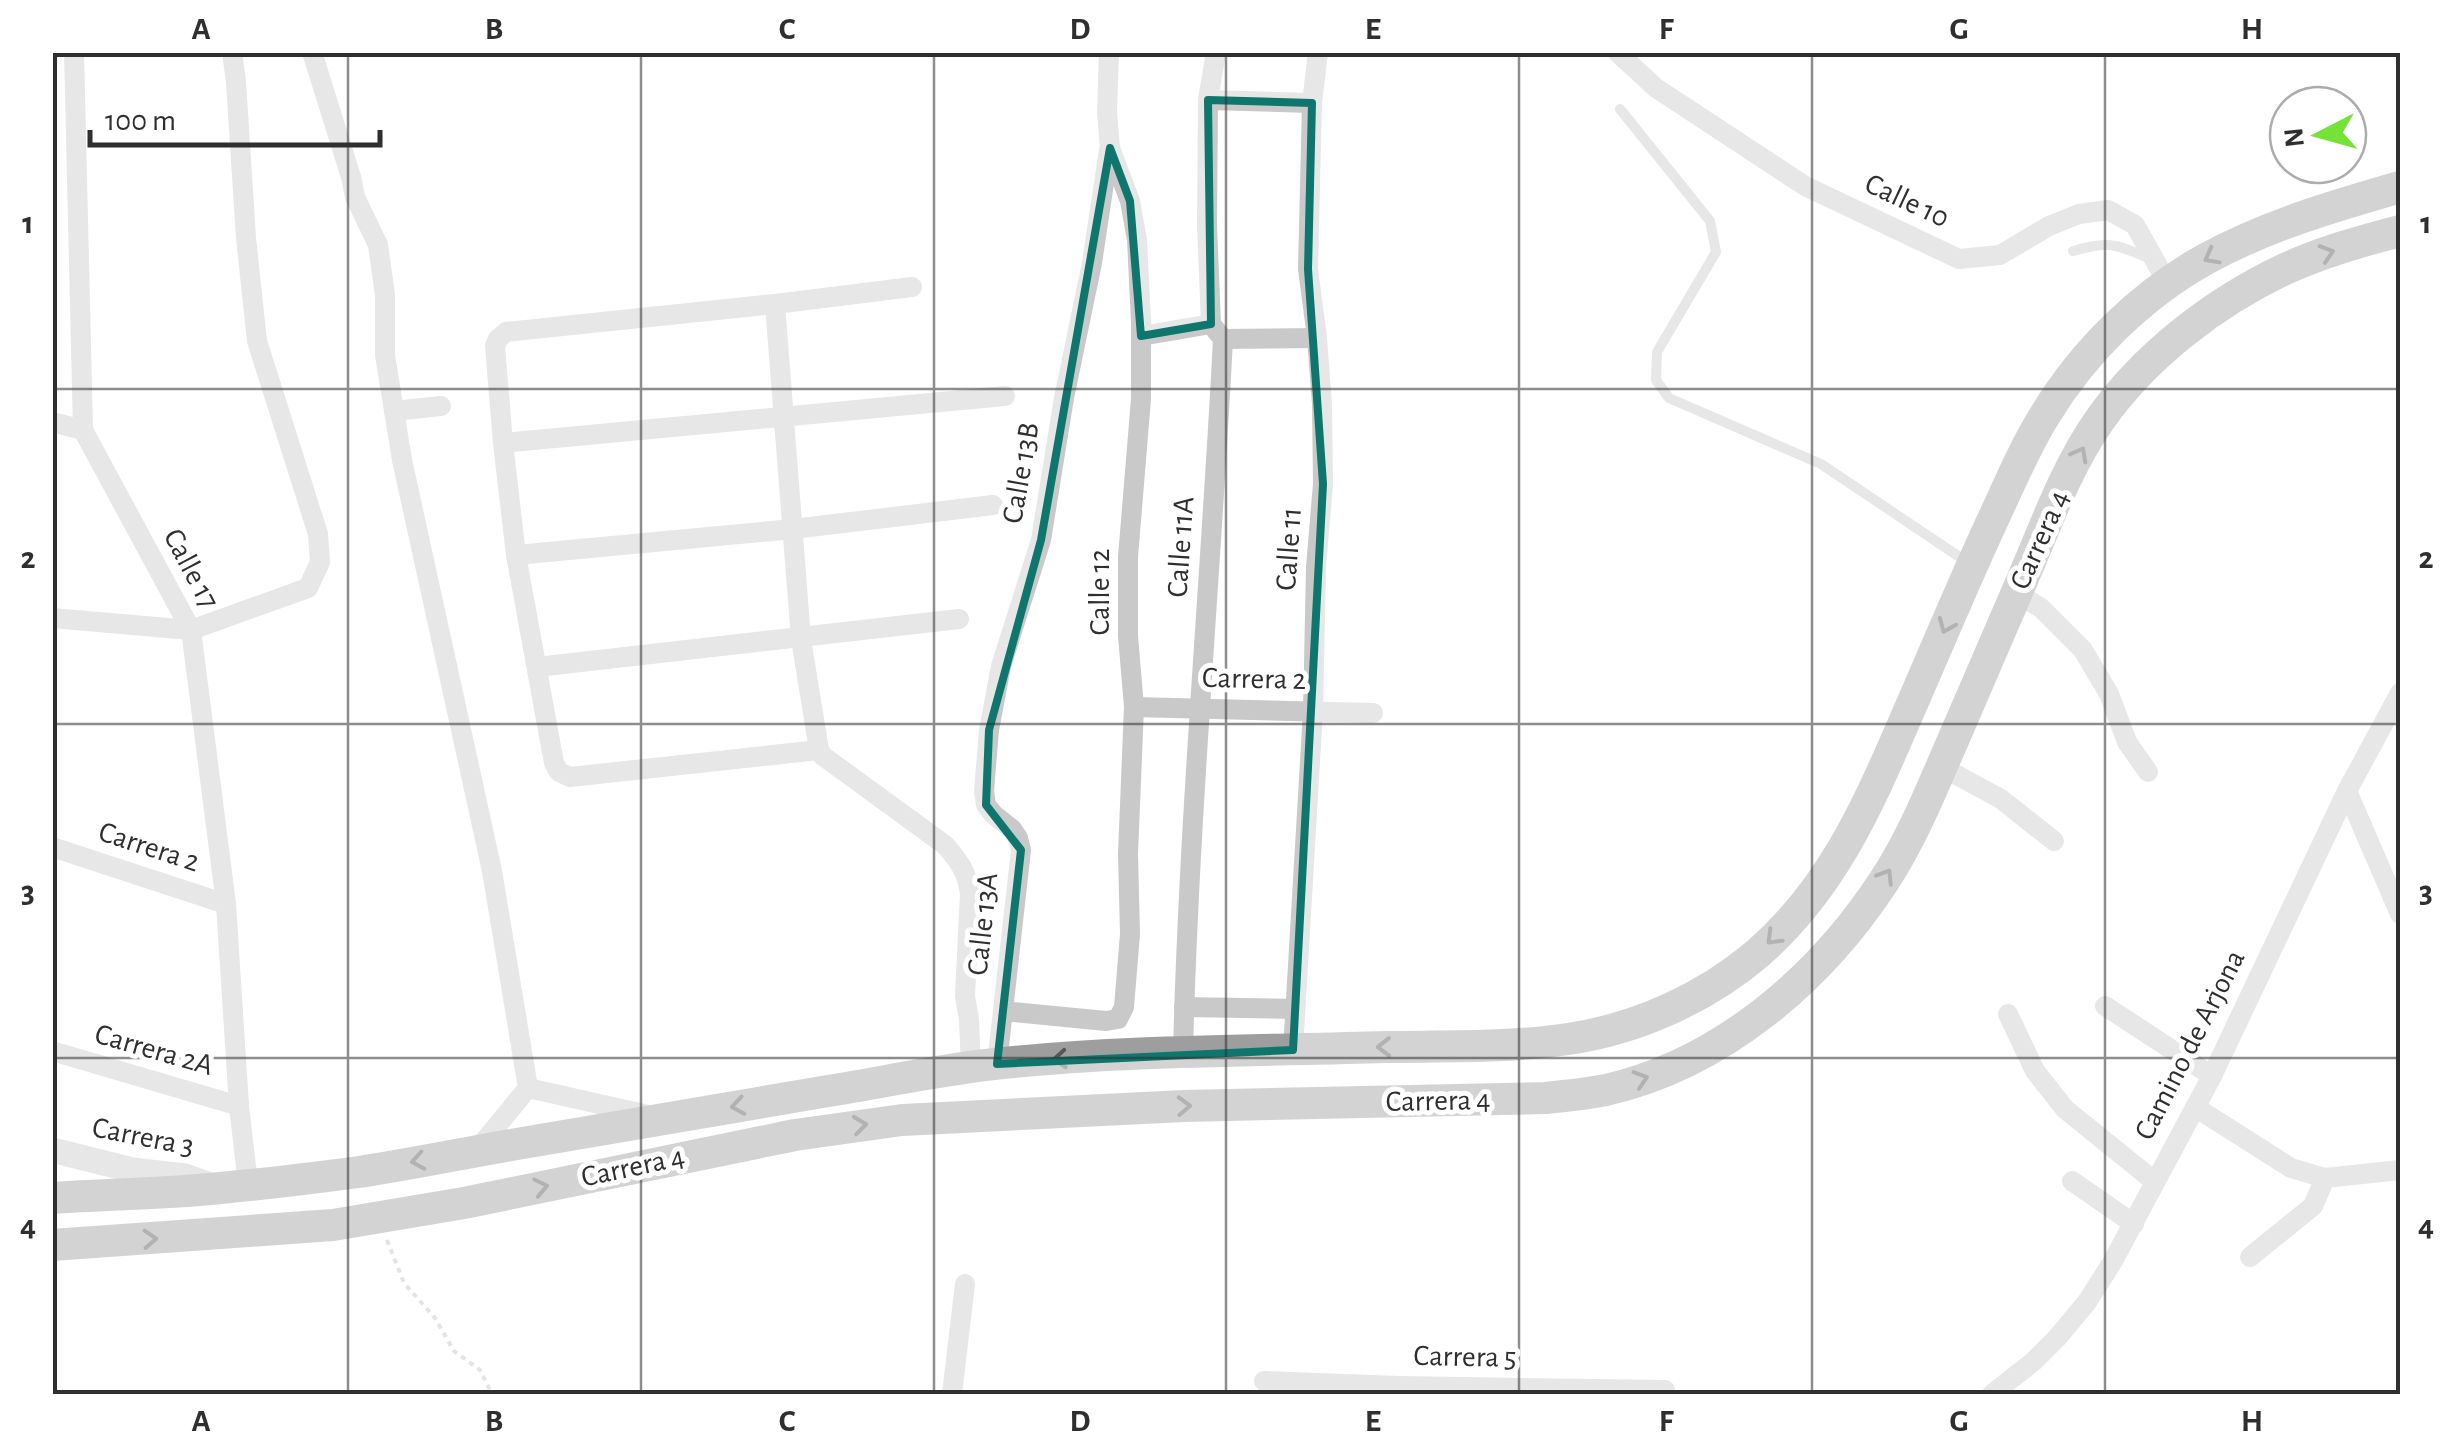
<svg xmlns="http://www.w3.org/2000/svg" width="2453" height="1447" font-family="'Alegreya Sans',sans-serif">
<rect width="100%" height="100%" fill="#fff"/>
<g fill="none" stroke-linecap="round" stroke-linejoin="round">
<path stroke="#c3c3c3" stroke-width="4" stroke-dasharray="5 5" stroke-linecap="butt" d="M387,1240l17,43 31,35 19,33 26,19 12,24"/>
<g stroke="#c9c9c9" stroke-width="10">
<path d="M1620,109l90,112 6,31 -59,100 -1,28 13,18 152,66 146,98"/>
<path d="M2073,251c37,-11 44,-6 78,8"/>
</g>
<g stroke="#c9c9c9" stroke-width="20">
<path d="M74,52l9,378 108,200 35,274 13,202 9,78"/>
<path d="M312,52l39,125 4,20 23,48 7,50v60l17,105 90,411 36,217 -52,63"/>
<path d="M1617,52l39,36 149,98 154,73 41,-4 49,-29 30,-12 29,-4 27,15 33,59"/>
<path d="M1208,100l104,3"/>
<path d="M775,304l26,335 18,111 4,6 122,89c14,16 22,27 25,48l-5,103 4,24 2,47"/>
<path d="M1141,336l70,-12"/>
<path d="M1223,339l94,-1"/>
<path d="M394,411l47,-5"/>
<path d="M52,422l31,8"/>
<path d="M503,443l502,-47"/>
<path d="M516,555l277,-26 200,-24"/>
<path d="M2017,593l24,15 42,42 26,44 18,48 21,30"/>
<path d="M52,618l139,12 117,-42 12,-26 -2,-28 -61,-193 -11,-103 -10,-156 -4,-30"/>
<path d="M537,667l422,-48"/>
<path d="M1134,707l239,6"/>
<path d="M819,750l-249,27 -11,-5 -5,-9 -38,-208 -13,-112 -8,-97 3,-7 8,-7 269,-28 137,-17"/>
<path d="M1942,767l59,32 53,42"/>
<path d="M2347,791l53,123"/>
<path d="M52,847l174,57"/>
<path d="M2105,1006l107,70"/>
<path d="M1184,1007l110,2"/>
<path d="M1003,1011l103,10 12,-2 6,-12 6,-73 -2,-80 6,-147 -6,-71v-79l13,-158v-77l-4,-82 -7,-39 -20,-53 -3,-36 2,-60"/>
<path d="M2008,1014l27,57 30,38 89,72"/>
<path d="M1293,1050l20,-339 3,-144 7,-83 -1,-80 -5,-66 -9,-69 4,-166 6,-51"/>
<path d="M52,1051l187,55"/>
<path d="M1183,1052c6,-238 28,-476 40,-713l-12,-15 -4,-99 1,-125 8,-48"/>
<path d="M997,1064l24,-214 -3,-12 -6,-9 -18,-14 -8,-10 -2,-14 5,-61 12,-64 40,-126 23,-142 28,-135 17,-113"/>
<path d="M528,1088l120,27"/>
<path d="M2195,1107l96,61 34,10 75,-8"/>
<path d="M2072,1181l62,43"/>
<path d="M2250,1257l63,-51 12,-28"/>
<path d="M1264,1381l135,5 266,4"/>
<path d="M952,1394l13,-110"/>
<path d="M1992,1394l42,-33 23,-23 30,-36 26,-41 99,-185 135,-285 53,-98"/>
</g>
<path stroke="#c9c9c9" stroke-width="25" d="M52,1150l80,20 53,6 23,8"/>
<g stroke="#9e9e9e" stroke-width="32">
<path d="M52,1198c56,-4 113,-4 168,-10 46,-4 93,-10 139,-16 51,-8 101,-18 152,-27 106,-19 212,-37 317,-54 56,-9 111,-21 166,-27 130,-14 261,-13 392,-17 60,-1 122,1 182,-8 68,-10 136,-40 189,-85 74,-64 110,-146 148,-234 28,-64 55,-129 84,-192 18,-38 34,-78 56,-113 38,-63 95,-119 159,-155 61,-34 130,-54 196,-73"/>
<path d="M52,1245l281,-20 131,-22 331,-68 107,-15 282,-14 361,-8c20,-2 41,-4 61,-8 115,-26 214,-111 278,-209 29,-44 49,-95 70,-143 23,-53 46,-107 69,-160 23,-53 43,-110 76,-157 45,-65 116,-119 186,-152 37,-17 77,-28 115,-38"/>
</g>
</g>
<defs><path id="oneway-chevron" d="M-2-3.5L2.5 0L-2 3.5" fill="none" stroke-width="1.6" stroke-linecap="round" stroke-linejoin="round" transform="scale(2.5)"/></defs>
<g stroke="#565656">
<use href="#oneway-chevron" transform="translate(2327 253) rotate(-18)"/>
<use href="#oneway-chevron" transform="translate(2211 257) rotate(152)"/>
<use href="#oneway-chevron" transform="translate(2080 454) rotate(-62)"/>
<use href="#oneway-chevron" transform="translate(1946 626) rotate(113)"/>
<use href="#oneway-chevron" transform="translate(1886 876) rotate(-58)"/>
<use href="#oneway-chevron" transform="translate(1773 938) rotate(135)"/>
<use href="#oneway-chevron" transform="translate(1384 1047) rotate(179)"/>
<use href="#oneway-chevron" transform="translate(1060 1059) rotate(175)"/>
<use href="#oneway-chevron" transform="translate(1641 1079) rotate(-18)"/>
<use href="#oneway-chevron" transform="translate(738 1106) rotate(171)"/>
<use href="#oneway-chevron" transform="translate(1184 1106) rotate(-2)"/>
<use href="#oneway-chevron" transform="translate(860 1125) rotate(-7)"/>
<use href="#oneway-chevron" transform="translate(418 1161) rotate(170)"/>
<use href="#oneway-chevron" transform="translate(541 1187) rotate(-12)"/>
<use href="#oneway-chevron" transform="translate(150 1239) rotate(-3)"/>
</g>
<path d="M0 0H2453V1447H0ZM1208,100l104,3 -4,166 15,215 -30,566 -296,14 24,-214 -35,-45 3,-75 52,-190 69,-392 20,53 11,135 70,-12z" fill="#fff" fill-opacity=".55" fill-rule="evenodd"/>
<path fill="none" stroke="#0f766e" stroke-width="8" stroke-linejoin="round" d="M1208,100l104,3 -4,166 15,215 -30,566 -296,14 24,-214 -35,-45 3,-75 52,-190 69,-392 20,53 11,135 70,-12z"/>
<path fill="none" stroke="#2f2f2f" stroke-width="2.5" stroke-opacity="0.55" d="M348,52v1342M641,52v1342M934,52v1342M1226,52v1342M1519,52v1342M1812,52v1342M2105,52v1342M52,389h2348M52,724h2348M52,1058h2348"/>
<g text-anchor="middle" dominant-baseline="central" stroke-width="10" stroke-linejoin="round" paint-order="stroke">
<g font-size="30" fill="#2f2f2f" stroke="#fff">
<text transform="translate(1907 201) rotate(25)">Calle 10</text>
<text transform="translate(1021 473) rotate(-80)">Calle 13B</text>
<text transform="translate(2040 540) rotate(-66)">Carrera 4</text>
<text transform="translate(1181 547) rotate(-86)">Calle 11A</text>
<text transform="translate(1289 549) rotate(-86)">Calle 11</text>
<text transform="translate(191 569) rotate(62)">Calle 17</text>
<text transform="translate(1100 592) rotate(-90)">Calle 12</text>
<text transform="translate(1254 679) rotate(1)">Carrera 2</text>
<text transform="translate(149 847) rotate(18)">Carrera 2</text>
<text transform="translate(983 924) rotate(-84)">Calle 13A</text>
<text transform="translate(2190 1045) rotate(-63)">Camino de Arjona</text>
<text transform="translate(154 1050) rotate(16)">Carrera 2A</text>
<text transform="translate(1438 1101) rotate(-1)">Carrera 4</text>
<text transform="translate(143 1137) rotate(11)">Carrera 3</text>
<text transform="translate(633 1167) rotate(-12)">Carrera 4</text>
<text transform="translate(1465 1357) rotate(1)">Carrera 5</text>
</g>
</g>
<rect width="2453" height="1447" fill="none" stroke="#ffffff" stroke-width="110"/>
<g transform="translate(2318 135) rotate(264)"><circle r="48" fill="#ffffff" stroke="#acacac" stroke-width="2.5"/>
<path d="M0-8L18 38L0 25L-18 38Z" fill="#74e236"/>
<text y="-15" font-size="28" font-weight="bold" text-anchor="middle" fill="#2f2f2f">N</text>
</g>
<path d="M90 130v15h290v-15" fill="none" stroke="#2f2f2f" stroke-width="5"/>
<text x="105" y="130" font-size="30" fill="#2f2f2f" stroke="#ffffff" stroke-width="8" paint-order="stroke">100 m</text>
<rect x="55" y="55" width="2343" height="1337" fill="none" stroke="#2f2f2f" stroke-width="4"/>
<g font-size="32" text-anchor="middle" font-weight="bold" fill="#2f2f2f">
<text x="201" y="39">A</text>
<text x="494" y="39">B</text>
<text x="787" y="39">C</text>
<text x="1080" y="39">D</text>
<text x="1373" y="39">E</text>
<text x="1666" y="39">F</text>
<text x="1959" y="39">G</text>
<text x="2252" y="39">H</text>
<text x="28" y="233">1</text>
<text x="2426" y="233">1</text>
<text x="28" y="568">2</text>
<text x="2426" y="568">2</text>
<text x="28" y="902">3</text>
<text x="2426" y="902">3</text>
<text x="28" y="1236">4</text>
<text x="2426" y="1236">4</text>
<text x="201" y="1431">A</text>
<text x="494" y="1431">B</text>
<text x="787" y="1431">C</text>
<text x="1080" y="1431">D</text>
<text x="1373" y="1431">E</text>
<text x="1666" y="1431">F</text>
<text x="1959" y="1431">G</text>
<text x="2252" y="1431">H</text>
</g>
</svg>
